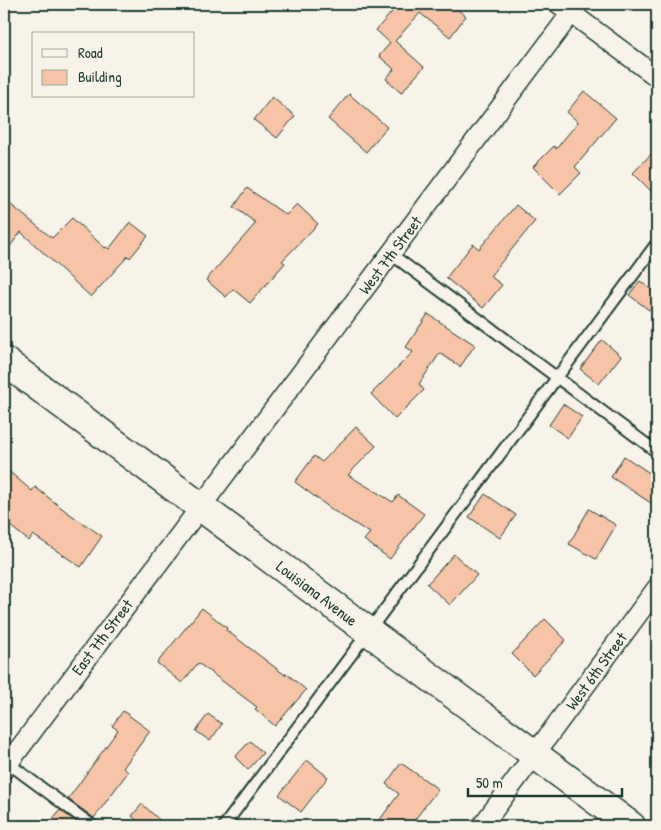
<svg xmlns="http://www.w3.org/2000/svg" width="661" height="830" font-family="'Patrick Hand',sans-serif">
<rect width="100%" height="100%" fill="#f7f3e8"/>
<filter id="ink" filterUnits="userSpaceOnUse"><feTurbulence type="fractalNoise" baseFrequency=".02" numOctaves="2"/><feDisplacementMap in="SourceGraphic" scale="10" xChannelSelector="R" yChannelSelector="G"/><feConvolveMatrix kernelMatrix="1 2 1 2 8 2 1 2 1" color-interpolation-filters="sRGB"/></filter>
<g filter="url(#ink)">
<g fill="#f7c4a7" stroke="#1f3d34">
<path d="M399,4h51l16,12 -16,21 -30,-24 -25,28 29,26 -23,26 -15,-14 8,-10 -15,-13 11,-13 -14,-13z"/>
<path d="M584,91l32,27 -41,49 6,6 -21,21 -27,-27 21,-21 2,3 22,-27 -11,-10z"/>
<path d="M349,94l38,33 -21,25 -38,-33z"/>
<path d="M272,97l23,19 -18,22 -23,-18z"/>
<path d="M657,148v49l-24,-24z"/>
<path d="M247,188l39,27 11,-11 21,20 -36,37 3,2 -35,40 -17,-14 -7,8 -20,-17 50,-57 -22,-16z"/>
<path d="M10,204l42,34 20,-20 33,30 1,-1 3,2 21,-27 18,14 -18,22 -2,-2 -37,41 -70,-65 -17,22v-43z"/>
<path d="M516,205l19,16 -45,55 12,9 -19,23 -37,-30 27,-34 6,5z"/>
<path d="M640,281l17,13v5l-8,11 -20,-15z"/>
<path d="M428,314l47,31 -15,22 -20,-14 -21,31 5,6 -29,29 -24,-25 42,-42 -7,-5z"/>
<path d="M602,340l19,16 -22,28 -19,-15z"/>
<path d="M563,404l19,13 -14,21 -19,-13z"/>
<path d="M356,427l20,19 -28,29 45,27 5,-7 26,19 -34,45 -26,-19 6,-7 -36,-22 -39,-29 19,-26 8,6z"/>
<path d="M624,456l33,22v15l-6,10 -40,-26z"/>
<path d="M4,467l28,24 3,-4 32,25 35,24 -21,31 -48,-32 -4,6 -25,-20z"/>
<path d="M485,494l31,21 -16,23 -31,-21z"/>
<path d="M589,509l27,16 -20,34 -27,-15z"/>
<path d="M454,554l23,21 -27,30 -23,-21z"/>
<path d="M202,608l25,20 -1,2 59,45 1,-2 20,17 -31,36 -20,-17 2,-2 -59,-44 -16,20 -25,-20z"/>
<path d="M545,619l21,21 -33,35 -21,-21z"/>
<path d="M123,711l27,20 -27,37 5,4 -34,46 -26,-19 50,-69 -6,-4z"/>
<path d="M208,714l14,10 -12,17 -14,-10z"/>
<path d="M250,741l13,12 -15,17 -13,-13z"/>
<path d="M307,760l21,17 -27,35 -22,-17z"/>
<path d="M401,763l37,26 -28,37h-35l24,-32 -13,-10z"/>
<path d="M142,804l24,22h-23l-11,-10z"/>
<path d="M60,810l22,16h-35z"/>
</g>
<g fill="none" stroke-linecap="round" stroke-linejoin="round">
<defs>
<g id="service">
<path d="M391,254l266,198"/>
<path d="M8,763l85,63"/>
<path d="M224,826l433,-583"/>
</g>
<g id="minor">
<path d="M559,4l98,73"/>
<path d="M4,769l574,-765"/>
<path d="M482,826l175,-238"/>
</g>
<path id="primary" d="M4,361l627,465"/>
</defs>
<use href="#service" stroke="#1f3d34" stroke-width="14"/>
<use href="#minor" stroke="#1f3d34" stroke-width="22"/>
<use href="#primary" stroke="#1f3d34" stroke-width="31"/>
<use href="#service" stroke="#f7f3e8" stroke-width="10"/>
<use href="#minor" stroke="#f7f3e8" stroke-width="19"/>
<use href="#primary" stroke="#f7f3e8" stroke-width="28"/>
</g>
</g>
<g text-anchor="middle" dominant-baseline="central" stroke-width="4" stroke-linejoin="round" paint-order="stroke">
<g font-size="16" fill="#1f3d34" stroke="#f7f3e8">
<text transform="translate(390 255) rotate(-53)">West 7th Street</text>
<text transform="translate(317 593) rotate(37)">Louisiana Avenue</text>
<text transform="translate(102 637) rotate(-53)">East 7th Street</text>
<text transform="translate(596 671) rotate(-54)">West 6th Street</text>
</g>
</g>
<rect width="661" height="830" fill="none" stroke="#f7f3e8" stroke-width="20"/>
<rect x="10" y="10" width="641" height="810" fill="none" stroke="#1f3d34" stroke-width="2" filter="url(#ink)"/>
<rect x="32" y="32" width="162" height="65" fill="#f7f3e8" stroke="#a1aaa0"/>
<rect x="42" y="49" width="25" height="8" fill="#f7f3e8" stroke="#a1aaa0"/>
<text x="78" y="58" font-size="15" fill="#1f3d34">Road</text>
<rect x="42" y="70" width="25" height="15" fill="#f7c4a7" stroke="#a1aaa0"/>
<text x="78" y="82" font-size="15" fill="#1f3d34">Building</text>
<path d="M468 788v8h154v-8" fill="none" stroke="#1f3d34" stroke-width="2.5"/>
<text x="476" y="788" font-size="15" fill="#1f3d34" stroke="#f7f3e8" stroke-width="4" paint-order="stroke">50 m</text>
</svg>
